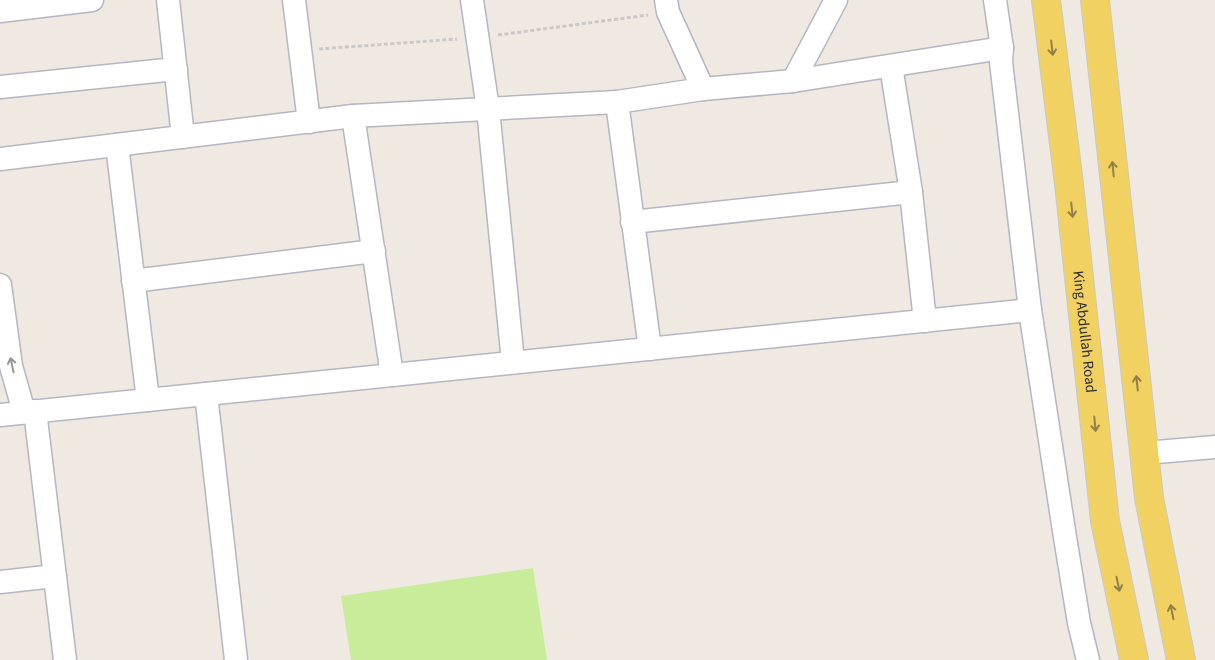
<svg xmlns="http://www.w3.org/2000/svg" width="1215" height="660" font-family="'Source Sans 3',sans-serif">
<rect width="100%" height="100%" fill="#efe9e1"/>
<path fill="#c9ec9a" d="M533,568l14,92h-196l-10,-64z"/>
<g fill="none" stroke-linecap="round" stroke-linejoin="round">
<defs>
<g id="minor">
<path d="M168,0l15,137"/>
<path d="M294,0l15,122"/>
<path d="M472,0l16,109 25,253"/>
<path d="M666,0l2,12 35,77"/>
<path d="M995,0l7,48 -1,14 29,248 34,221 15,92 9,37"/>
<path d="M0,11l92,-11"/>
<path d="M891,66l20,126 14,129"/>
<path d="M793,81l43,-81"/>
<path d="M0,87l176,-18"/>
<path d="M617,102l33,247"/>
<path d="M353,116l39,259"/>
<path d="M117,145l31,255"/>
<path d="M0,159l353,-43 264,-14 86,-13 90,-8 209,-33"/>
<path d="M632,222l279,-30"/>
<path d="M133,281l241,-30"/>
<path d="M0,285l11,81 13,46"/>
<path d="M206,394l30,266"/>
<path d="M35,411l30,249"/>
<path d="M0,415l1030,-105"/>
<path d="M1145,453l70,-6"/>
<path d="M0,582l55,-6"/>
</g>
<g id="major">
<path id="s1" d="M1046,0l23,184 36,337 29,139"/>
<path d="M1095,0l54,498 32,162"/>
</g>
</defs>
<use href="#minor" stroke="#b4b7c1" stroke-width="25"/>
<use href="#major" stroke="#c9c9c9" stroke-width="30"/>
<g stroke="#c9c9c9" stroke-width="3" stroke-dasharray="4 2.5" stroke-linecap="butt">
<path d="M498,35l150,-20"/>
<path d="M319,49l138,-10"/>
</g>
<use href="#minor" stroke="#fff" stroke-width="22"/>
<use href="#major" stroke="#f2d163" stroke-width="28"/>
</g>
<defs><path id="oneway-shaft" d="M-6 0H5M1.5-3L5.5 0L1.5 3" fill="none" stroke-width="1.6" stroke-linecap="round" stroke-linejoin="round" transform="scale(1.25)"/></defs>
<g stroke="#908048">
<use href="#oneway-shaft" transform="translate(1052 48) rotate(83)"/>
<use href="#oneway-shaft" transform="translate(1113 169) rotate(-96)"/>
<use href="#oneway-shaft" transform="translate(1072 210) rotate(84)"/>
<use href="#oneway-shaft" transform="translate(1137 383) rotate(-96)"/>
<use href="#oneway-shaft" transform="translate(1095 424) rotate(84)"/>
<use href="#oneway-shaft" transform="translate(1118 584) rotate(78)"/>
<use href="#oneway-shaft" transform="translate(1172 612) rotate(-101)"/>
</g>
<use stroke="#969696" href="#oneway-shaft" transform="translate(12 365) rotate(-102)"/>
<g text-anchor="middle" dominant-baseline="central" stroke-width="5" stroke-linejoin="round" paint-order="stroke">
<g font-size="15" fill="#2e2e2e" stroke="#fff">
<text stroke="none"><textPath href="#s1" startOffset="334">King Abdullah Road</textPath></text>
</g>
</g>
</svg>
